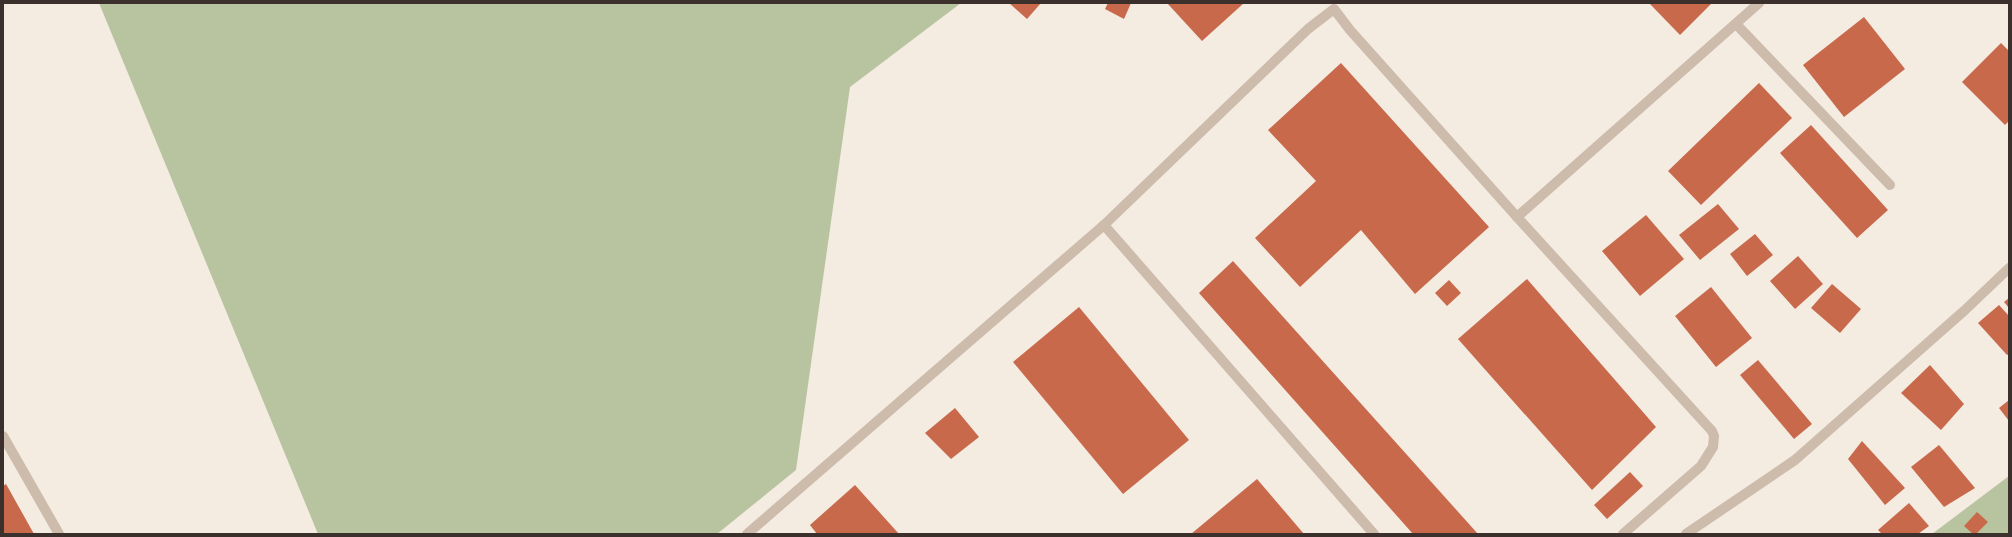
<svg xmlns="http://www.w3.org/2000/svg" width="2012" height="537" font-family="Inter,sans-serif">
<rect width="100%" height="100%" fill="#f4ebe1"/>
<g fill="#b8c4a0">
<path d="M99,3h862l-111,84 -54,383 -79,64h-399z"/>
<path d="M2009,476v58h-77z"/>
</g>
<g fill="#c8694b">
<path d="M1009,3h32l-14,16z"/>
<path d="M1108,3h23l-7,16 -19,-10z"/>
<path d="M1167,3h77l-42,38z"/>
<path d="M1649,3h63l-32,32z"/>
<path d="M1864,17l41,52 -61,48 -41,-52z"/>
<path d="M2001,43l8,8v70l-4,4 -43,-43z"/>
<path d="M1341,63l148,164 -74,67 -54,-64 -61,57 -45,-49 61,-57 -48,-51z"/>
<path d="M1759,83l33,35 -91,87 -33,-34z"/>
<path d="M1811,125l77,85 -31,28 -77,-85z"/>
<path d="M1718,204l21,25 -39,31 -21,-25z"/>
<path d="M1646,215l38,44 -44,37 -38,-45z"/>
<path d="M1755,234l18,21 -26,21 -17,-22z"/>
<path d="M1798,256l25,28 -28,25 -25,-28z"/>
<path d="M1233,261l245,273h-65l-214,-241z"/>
<path d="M1527,279l129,148 -64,63 -134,-151z"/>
<path d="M1449,280l12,13 -14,13 -12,-13z"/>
<path d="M1832,284l29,25 -21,24 -29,-25z"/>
<path d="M1711,287l41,51 -36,29 -41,-51z"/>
<path d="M2009,298v10l-5,-6z"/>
<path d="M1999,305l10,11v38l-2,1 -29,-32z"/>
<path d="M1079,307l110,133 -66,54 -110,-132z"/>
<path d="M1758,360l54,64 -18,15 -54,-64z"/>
<path d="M1930,365l34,39 -23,26 -40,-37z"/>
<path d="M2009,400v21l-10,-13z"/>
<path d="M955,408l24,29 -28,22 -26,-26z"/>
<path d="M1862,441l43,47 -20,17 -37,-46z"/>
<path d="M1939,445l36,43 -31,19 -33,-40z"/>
<path d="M1630,472l13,14 -36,33 -13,-14z"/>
<path d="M1257,479l47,55h-113z"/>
<path d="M6,484l28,50h-31v-48z"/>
<path d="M855,485l44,49h-82l-7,-9z"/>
<path d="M1909,503l20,23 -11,8h-36l-4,-4z"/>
<path d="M1977,512l11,10 -12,12h-3l-9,-8z"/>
</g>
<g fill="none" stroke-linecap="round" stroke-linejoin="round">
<g stroke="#cdbbac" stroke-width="10">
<path d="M1736,24l154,161"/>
<path d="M1517,217l242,-214"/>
<path d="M1104,225l270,309"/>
<path d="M3,436l56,98"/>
<path d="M747,534l357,-309 204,-196 26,-20 16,21 167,187 195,214 2,5 -1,11 -12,19 -78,68"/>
<path d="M1686,534l109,-74 170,-150 44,-42"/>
</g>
</g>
<rect width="2012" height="537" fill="none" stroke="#3b302b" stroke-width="8"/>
</svg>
